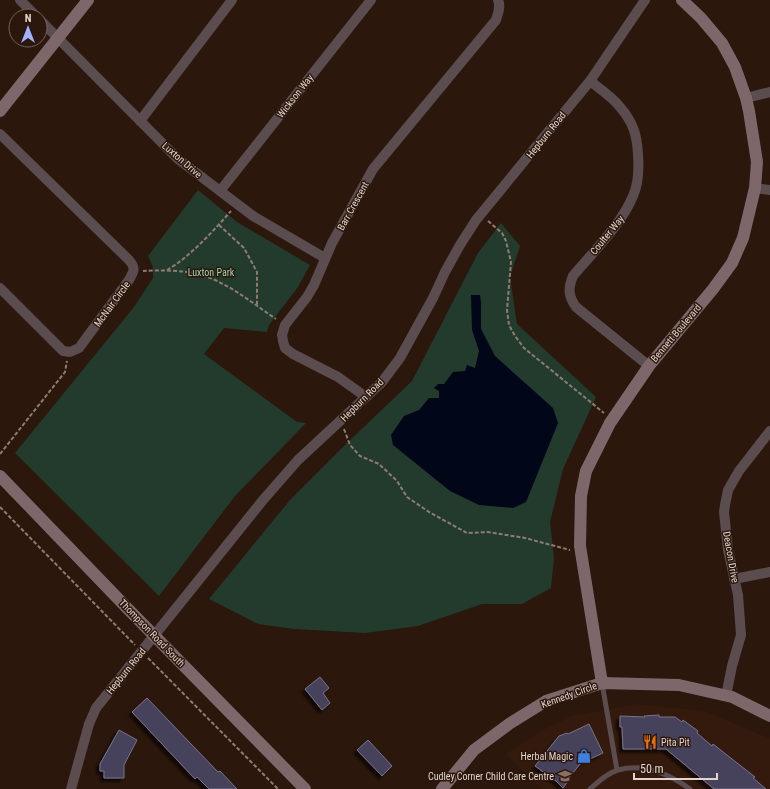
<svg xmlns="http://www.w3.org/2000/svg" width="770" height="789" font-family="'Roboto Condensed',sans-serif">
<defs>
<filter id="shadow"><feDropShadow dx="-3.5" dy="3.5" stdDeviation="1" flood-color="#0009"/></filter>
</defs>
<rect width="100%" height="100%" fill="#2b170c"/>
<path fill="#341a0c" d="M636,704l69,7 64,27 1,1v50h-228l-37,-35 40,-25 27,-13z"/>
<g fill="#223b2c">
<path d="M198,190l39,32 73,43 -12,22 -29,38 -2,7 -43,-4 -20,26 93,68 9,1 -71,73 -76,100 -144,-143 119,-146 19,-29v-11l-5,-11z"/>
<path d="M501,223l19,23 -10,31 7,47 79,73 -33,72 -13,53 4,36 -3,30 -29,16h-40l-64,22 -53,7 -71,-4 -36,-5 -49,-25 81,-99 58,-58 64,-61 66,-128z"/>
</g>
<path fill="#010618" d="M471,295h9l1,8v26l14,27 58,52 5,15 -32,79 -13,6 -34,-3 -29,-14 -57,-46 -2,-10 13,-19 15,-6 10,-12h10v-7l-5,-3 4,-4h6l9,-12 12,-1 2,-6 8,3 4,-17 -7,-21z"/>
<g fill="#47425b" stroke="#78738c" filter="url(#shadow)">
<path d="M320,677l9,11 -6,5 7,10 -8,7 -17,-21z"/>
<path d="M147,698l45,47 26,27 2,-1 17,18h-28l-12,-12 -2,2 -63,-67z"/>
<path d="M659,715v2h16l7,5 1,-2 15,11 -1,2 15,13 1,-2 42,33 -2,1 13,11h-52l-48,-40h-43l-1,-22h-2v-11l25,1 -1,-1z"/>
<path d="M589,724l14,29 -22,10 -14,17 1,1 -5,7 -7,-7 -21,-15 24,-30 8,-3 1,1z"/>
<path d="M119,730l18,10 -13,25v13h-20v-7h-4v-7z"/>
<path d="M368,740l24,26 -10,10 -25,-26z"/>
</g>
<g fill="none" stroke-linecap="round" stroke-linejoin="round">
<g stroke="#8e7c74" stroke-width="2" stroke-dasharray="4 2" stroke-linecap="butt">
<path d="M488,221l14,12 4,8 5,21 -4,48 2,15 6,11 9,12 80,65"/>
<path d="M219,225l25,23 13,24v33"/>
<path d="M167,270c23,-13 47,-40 64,-59"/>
<path d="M143,271c17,-1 43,-1 59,4 28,9 50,28 74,44"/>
<path d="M344,429l6,16 10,11 19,8 18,17 10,16 22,15 38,21 21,-1 37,6 45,12"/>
<path d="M0,454l65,-82 2,-11"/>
<path d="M0,507l135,138"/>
<path d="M148,658l130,131"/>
</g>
<g stroke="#5a4c4f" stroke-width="5">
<path d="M602,683l15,87"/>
<path d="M590,789c8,-7 17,-16 28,-19 25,-7 51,4 72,19"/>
</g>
<g stroke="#5a4c4f" stroke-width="10">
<path d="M20,0l16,16"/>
<path d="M40,20l138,139 75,57 72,42"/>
<path d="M590,81c10,8 22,16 30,26 13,15 17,28 18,47 1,14 1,29 -5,42 -12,29 -40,56 -60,80 -5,12 -5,20 3,31l73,59"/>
<path d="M746,98l24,-6"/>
<path d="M140,121l92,-121"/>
<path d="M0,134l129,126c7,8 5,11 0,20l-50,68 -9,4 -7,-1 -63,-63"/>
<path d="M755,188l15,2"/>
<path d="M220,191l151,-191"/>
<path d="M366,397l-28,-20 -45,-23 -8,-6 -2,-7 -1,-6 3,-10 22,-28 7,-12 18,-42 41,-74 123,-149c2,-7 5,-13 2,-20"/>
<path d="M734,579l36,-7"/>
<path d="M726,696l6,-30 9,-31 -3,-40 -10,-45 -4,-38 1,-7 3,-15 11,-19 31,-40"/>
<path d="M71,789l18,-65 7,-16 167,-208 35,-40 84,-78 18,-24 33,-60 12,-26 15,-27 16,-25 114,-139 55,-81"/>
</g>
<g stroke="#7d676b" stroke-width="12">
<path d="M0,111l88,-111"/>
<path d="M0,476l128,133 177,180"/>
<path d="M602,683l-22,-137 1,-50 5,-25 24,-48 39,-57 64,-77 19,-26 11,-25 12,-50 2,-26 -8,-51 -3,-13 -11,-31 -13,-24 -21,-25 -19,-18"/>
<path d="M442,789l32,-39 35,-26 37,-23 56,-18 77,2 53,12 38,19"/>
</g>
</g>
<defs>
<symbol id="restaurant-bare" viewBox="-9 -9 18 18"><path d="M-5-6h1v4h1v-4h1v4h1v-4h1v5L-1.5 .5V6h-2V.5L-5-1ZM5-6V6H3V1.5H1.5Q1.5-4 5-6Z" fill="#e8710a" stroke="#2b170c" stroke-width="2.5" paint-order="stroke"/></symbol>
<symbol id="shop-bare" viewBox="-9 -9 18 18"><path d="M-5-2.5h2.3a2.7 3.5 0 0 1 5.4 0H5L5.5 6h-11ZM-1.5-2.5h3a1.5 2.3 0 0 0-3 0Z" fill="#3f7fe0" stroke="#2b170c" stroke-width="2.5" paint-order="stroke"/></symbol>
<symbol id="school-bare" viewBox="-9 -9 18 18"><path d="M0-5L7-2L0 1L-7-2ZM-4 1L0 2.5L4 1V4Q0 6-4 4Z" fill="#8d6e63" stroke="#2b170c" stroke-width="2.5" paint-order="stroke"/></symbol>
</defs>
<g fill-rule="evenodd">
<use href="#restaurant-bare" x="640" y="732" width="20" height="20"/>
<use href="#shop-bare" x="574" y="746" width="20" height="20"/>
<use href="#school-bare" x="555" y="766" width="20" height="20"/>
</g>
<g text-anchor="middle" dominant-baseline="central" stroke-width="3" stroke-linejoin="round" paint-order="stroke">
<g font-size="10" fill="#e3d4cd" stroke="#2b170c">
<text transform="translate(295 96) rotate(-52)">Wickson Way</text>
<text transform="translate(546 135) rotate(-51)">Hepburn Road</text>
<text transform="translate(182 160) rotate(41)">Luxton Drive</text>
<text transform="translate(353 206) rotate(-61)">Barr Crescent</text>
<text transform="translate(607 235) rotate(-51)">Coulter Way</text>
<text transform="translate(112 304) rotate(-54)">McNair Circle</text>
<text transform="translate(676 333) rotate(-50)">Bennett Boulevard</text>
<text transform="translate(362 400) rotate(-45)">Hepburn Road</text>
<text transform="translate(731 557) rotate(80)">Deacon Drive</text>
<text transform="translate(152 633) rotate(46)">Thompson Road South</text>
<text transform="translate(126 671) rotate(-51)">Hepburn Road</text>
<text transform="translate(569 695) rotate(-20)">Kennedy Circle</text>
</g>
<g font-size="10" fill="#9fd5b3" stroke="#2b170c">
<text x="211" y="272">Luxton Park</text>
</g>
<g font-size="10" fill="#e3d4cd" stroke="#2b170c" text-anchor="end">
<text x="661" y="742" text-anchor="start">Pita Pit</text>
<text x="573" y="756">Herbal Magic</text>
<text x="554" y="776">Cudley Corner Child Care Centre</text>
</g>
</g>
<g transform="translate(28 28)"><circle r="19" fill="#2b170c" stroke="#756359"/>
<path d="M0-3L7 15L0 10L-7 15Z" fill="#a3b2fd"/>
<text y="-6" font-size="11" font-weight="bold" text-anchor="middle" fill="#e3d4cd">N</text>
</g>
<path d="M634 773v6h83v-6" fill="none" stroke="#e3d4cd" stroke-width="2"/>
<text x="640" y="773" font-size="12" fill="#e3d4cd" stroke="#2b170c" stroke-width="3" paint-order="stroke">50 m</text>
</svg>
